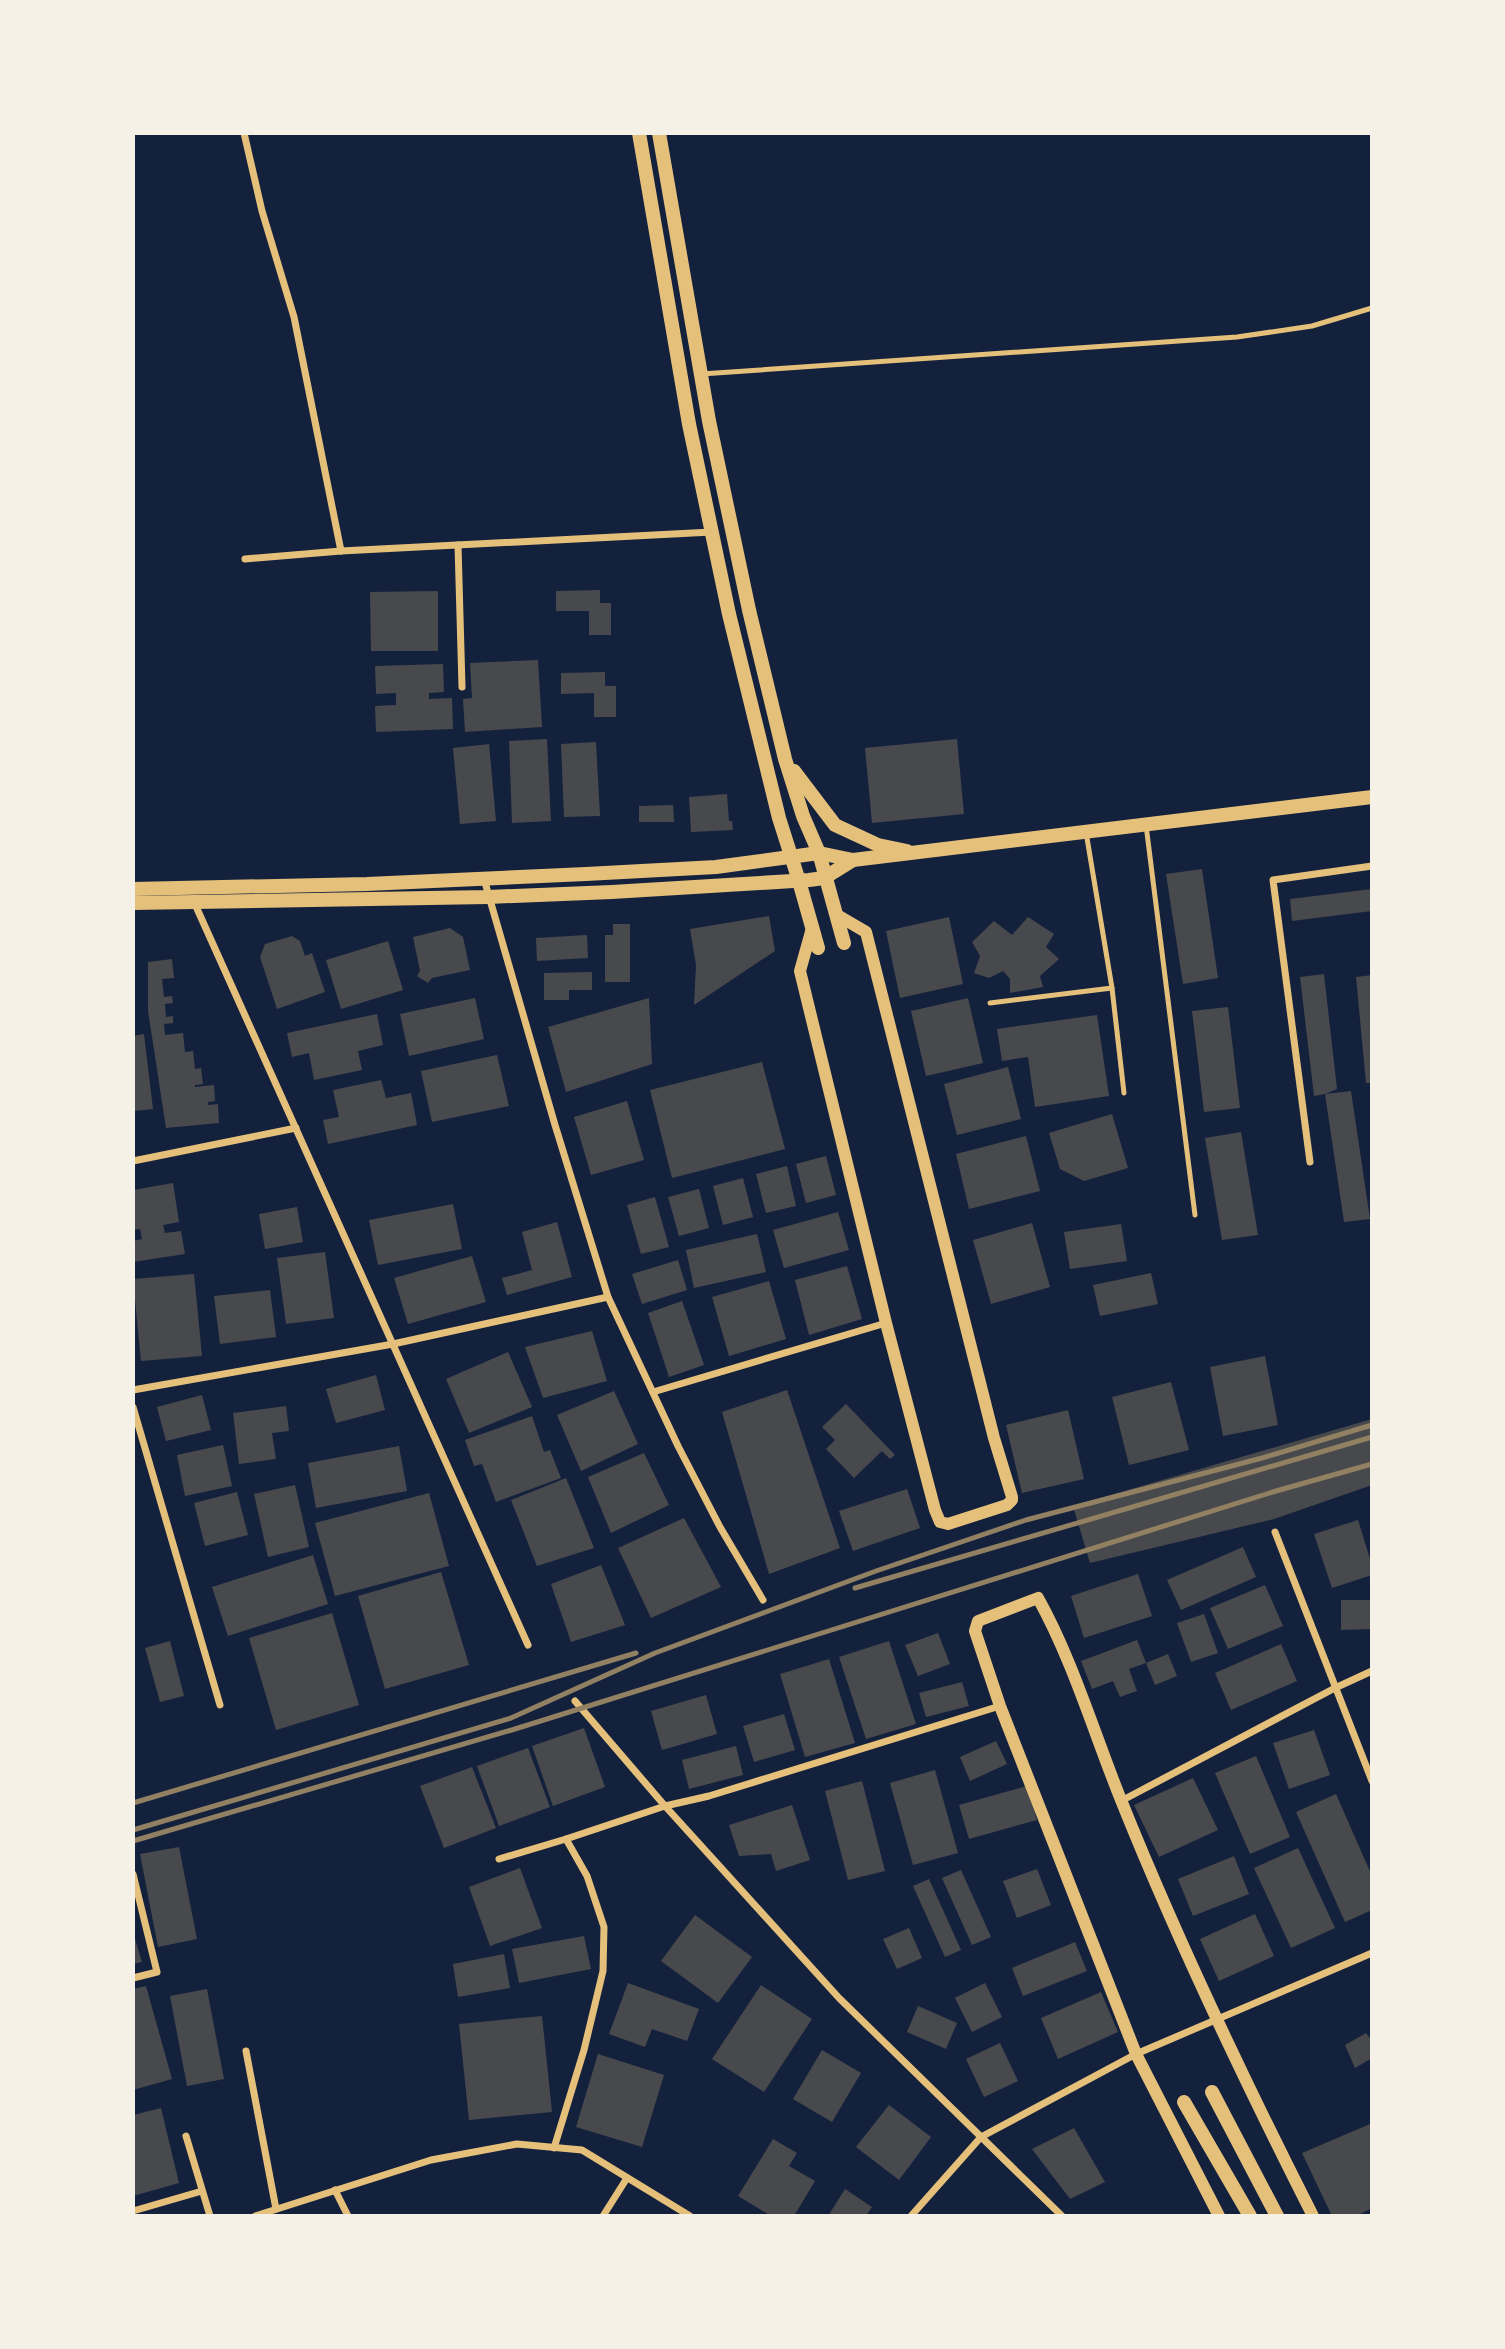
<svg xmlns="http://www.w3.org/2000/svg" width="1505" height="2349" font-family="'Golos Text',sans-serif">
<rect width="100%" height="100%" fill="#14213d"/>
<g fill="#48494c">
<path d="M600,590v13h11v32h-22v-24h-33v-20z"/>
<path d="M438,591v60h-67l-1,-59z"/>
<path d="M538,660l4,67 -77,5 -2,-33 9,-1 -2,-35z"/>
<path d="M443,664l1,28 -15,1v6l23,-1 1,31 -77,3 -1,-26 21,-1v-12l-20,1 -1,-28z"/>
<path d="M605,672v14h11v31h-22v-24l-33,1v-21z"/>
<path d="M547,739l4,82 -39,2 -3,-82z"/>
<path d="M957,739l7,75 -92,9 -7,-75z"/>
<path d="M596,742l4,74 -36,1 -3,-73z"/>
<path d="M489,744l7,77 -36,3 -7,-76z"/>
<path d="M727,794l2,27h3l1,9 -42,2 -2,-35z"/>
<path d="M673,805l1,17h-35v-16z"/>
<path d="M1202,869l16,109 -35,6 -17,-110z"/>
<path d="M1372,889v22l-80,10 -2,-22z"/>
<path d="M769,916l6,35 -81,54 2,-40 -6,-36z"/>
<path d="M949,917l14,67 -63,14 -14,-67z"/>
<path d="M1028,917l26,17 -8,13 13,12 -19,17 3,11 -33,6v-14l-7,-8 -14,7 -15,-5 6,-17 -8,-14 22,-21 18,14z"/>
<path d="M613,924h17v58h-25v-47h8z"/>
<path d="M450,928l13,9 7,33 -38,8 -4,5 -11,-7 3,-5 -7,-34z"/>
<path d="M587,935l1,23 -51,3 -1,-23z"/>
<path d="M292,936l8,5 5,15 7,-3 13,39 -48,17 -17,-52 5,-13z"/>
<path d="M388,941l15,49 -62,19 -15,-49z"/>
<path d="M172,959l2,19 -12,1 2,18 8,-1 1,7 -8,1 1,13 7,-1v7l-9,1 1,11 18,-2 2,19 8,-1 2,18 6,-1 2,16 -8,1v2l19,-2 1,16 -7,1v3l10,-1 1,19 -53,5 -18,-117v-49z"/>
<path d="M592,972v18h-23v10h-25v-27z"/>
<path d="M1324,974l13,115 -12,5 26,-3 19,128 -26,3 -19,-128 -11,2 -14,-119z"/>
<path d="M1372,975v108h-6l-10,-106z"/>
<path d="M475,998l9,41 -75,17 -9,-42z"/>
<path d="M649,998l3,66 -86,28 -18,-65z"/>
<path d="M968,998l15,65 -57,13 -15,-65z"/>
<path d="M1228,1007l12,101 -36,4 -12,-101z"/>
<path d="M377,1014l6,31 -25,6 4,19 -48,10 -5,-27 -17,4 -5,-24z"/>
<path d="M1097,1015l12,81 -74,11 -7,-50 -26,4 -5,-32z"/>
<path d="M144,1034l9,75 -20,2v-75z"/>
<path d="M497,1055l12,51 -77,16 -11,-51z"/>
<path d="M762,1062l23,87 -113,29 -22,-88z"/>
<path d="M1008,1067l13,52 -64,16 -13,-51z"/>
<path d="M381,1080l5,18 25,-5 6,32 -89,19 -5,-24 16,-3 -6,-27z"/>
<path d="M627,1101l17,59 -53,15 -17,-58z"/>
<path d="M1112,1114l16,54 -44,13 -24,-12 -11,-36z"/>
<path d="M1241,1132l17,103 -36,5 -17,-102z"/>
<path d="M1026,1136l14,55 -71,18 -13,-55z"/>
<path d="M826,1156l10,39 -30,8 -10,-39z"/>
<path d="M787,1166l9,40 -30,7 -10,-39z"/>
<path d="M743,1178l10,39 -30,8 -10,-39z"/>
<path d="M173,1183l6,39 -16,3 2,8 16,-2 4,23 -52,8v-21l9,-2 -2,-10 -7,1v-40z"/>
<path d="M699,1189l10,39 -30,8 -11,-39z"/>
<path d="M655,1197l14,50 -28,7 -14,-49z"/>
<path d="M453,1204l9,45 -84,16 -9,-45z"/>
<path d="M297,1207l6,35 -38,7 -6,-35z"/>
<path d="M838,1212l11,38 -65,18 -11,-38z"/>
<path d="M557,1222l15,55 -65,18 -5,-17 30,-8 -10,-38z"/>
<path d="M1032,1223l18,64 -59,17 -18,-64z"/>
<path d="M1121,1224l6,37 -57,8 -6,-37z"/>
<path d="M757,1234l9,38 -72,16 -8,-38z"/>
<path d="M325,1252l9,66 -48,6 -9,-66z"/>
<path d="M472,1256l14,46 -78,22 -14,-46z"/>
<path d="M678,1260l9,30 -45,14 -10,-30z"/>
<path d="M847,1266l15,53 -53,16 -14,-55z"/>
<path d="M1151,1273l7,31 -58,12 -7,-31z"/>
<path d="M194,1274l8,82 -61,5 -8,-82z"/>
<path d="M769,1281l17,58 -57,17 -17,-59z"/>
<path d="M270,1290l6,47 -56,7 -6,-48z"/>
<path d="M682,1301l22,64 -35,12 -21,-64z"/>
<path d="M592,1331l15,50 -64,17 -18,-51z"/>
<path d="M508,1352l24,55 -63,26 -23,-54z"/>
<path d="M1265,1356l13,69 -55,11 -13,-69z"/>
<path d="M376,1375l9,35 -49,13 -10,-34z"/>
<path d="M1171,1382l18,68 -60,15 -17,-68z"/>
<path d="M787,1390l53,158 -71,26 -47,-162z"/>
<path d="M614,1391l24,53 -57,27 -24,-56z"/>
<path d="M202,1395l9,35 -45,11 -9,-34z"/>
<path d="M846,1404l49,51 -5,4 -8,-8 -28,27 -28,-29 9,-9 -13,-13z"/>
<path d="M286,1406l3,25 -17,2 4,26 -37,5 -6,-51z"/>
<path d="M1068,1410l16,69 -62,14 -16,-68z"/>
<path d="M532,1416l12,36 6,-2 11,28 -65,24 -14,-38 -8,2 -9,-26z"/>
<path d="M1372,1419v66l-98,34 -184,44 -17,-57z"/>
<path d="M223,1445l9,41 -47,10 -8,-41z"/>
<path d="M399,1446l8,45 -91,17 -8,-45z"/>
<path d="M644,1453l25,52 -58,28 -23,-56z"/>
<path d="M566,1478l28,70 -57,18 -26,-66z"/>
<path d="M295,1485l14,62 -41,10 -14,-63z"/>
<path d="M907,1489l13,39 -67,23 -14,-40z"/>
<path d="M237,1492l11,43 -43,11 -11,-43z"/>
<path d="M429,1493l20,73 -114,30 -20,-73z"/>
<path d="M684,1518l37,69 -70,31 -33,-70z"/>
<path d="M1358,1520l14,45v10l-40,13 -18,-54z"/>
<path d="M1243,1547l13,30 -75,33 -14,-30z"/>
<path d="M313,1555l15,49 -100,32 -16,-49z"/>
<path d="M601,1565l24,60 -54,17 -20,-58z"/>
<path d="M441,1572l28,93 -84,24 -27,-93z"/>
<path d="M1138,1574l14,42 -68,22 -13,-42z"/>
<path d="M1265,1585l18,41 -55,23 -18,-41z"/>
<path d="M1341,1600h31v29l-31,1z"/>
<path d="M332,1613l27,92 -83,25 -27,-92z"/>
<path d="M1204,1614l14,39 -27,9 -14,-39z"/>
<path d="M938,1633l12,31 -32,12 -13,-31z"/>
<path d="M1137,1640l9,23 -17,6 8,22 -17,6 -7,-16 -21,8 -11,-28z"/>
<path d="M170,1641l14,55 -24,6 -15,-54z"/>
<path d="M889,1641l27,83 -50,15 -27,-82z"/>
<path d="M1281,1644l16,37 -66,29 -16,-37z"/>
<path d="M1168,1654l9,22 -22,9 -9,-22z"/>
<path d="M829,1659l26,84 -50,14 -25,-83z"/>
<path d="M962,1682l7,24 -43,11 -7,-24z"/>
<path d="M706,1695l11,39 -55,16 -11,-39z"/>
<path d="M784,1714l11,36 -41,12 -11,-36z"/>
<path d="M584,1728l21,59 -52,19 -21,-60z"/>
<path d="M1314,1730l16,45 -41,14 -16,-46z"/>
<path d="M996,1741l11,23 -37,17 -10,-24z"/>
<path d="M736,1746l7,29 -54,14 -7,-29z"/>
<path d="M528,1748l22,59 -51,19 -22,-60z"/>
<path d="M1256,1756l34,81 -40,17 -35,-81z"/>
<path d="M472,1767l24,61 -52,20 -24,-62z"/>
<path d="M935,1770l23,83 -45,12 -23,-82z"/>
<path d="M1193,1778l25,52 -59,27 -25,-52z"/>
<path d="M862,1781l23,90 -37,9 -23,-89z"/>
<path d="M1027,1786l10,34 -68,19 -10,-34z"/>
<path d="M1336,1794l36,82v34l-27,12 -49,-110z"/>
<path d="M792,1805l18,55 -34,11 -5,-17 -32,2 -10,-31z"/>
<path d="M179,1847l18,92 -39,8 -18,-93z"/>
<path d="M1298,1848l37,80 -44,20 -37,-80z"/>
<path d="M1234,1856l15,38 -56,22 -15,-37z"/>
<path d="M520,1868l22,60 -52,18 -21,-59z"/>
<path d="M1037,1869l14,36 -34,13 -14,-37z"/>
<path d="M961,1870l30,67 -19,8 -30,-67z"/>
<path d="M929,1879l32,71 -16,7 -32,-71z"/>
<path d="M1255,1914l19,42 -55,25 -19,-42z"/>
<path d="M695,1915l57,42 -34,46 -57,-42z"/>
<path d="M909,1928l13,30 -25,11 -14,-30z"/>
<path d="M133,1932l9,30 -9,2z"/>
<path d="M584,1936l7,33 -72,14 -7,-34z"/>
<path d="M1075,1942l12,29 -64,25 -11,-28z"/>
<path d="M504,1954l6,34 -52,9 -5,-33z"/>
<path d="M628,1983l71,26 -12,32 -35,-12 -7,18 -36,-13z"/>
<path d="M985,1983l17,34 -30,15 -17,-34z"/>
<path d="M761,1985l51,34 -48,73 -52,-33z"/>
<path d="M146,1986l26,93 -39,11v-101z"/>
<path d="M207,1989l17,90 -37,7 -17,-90z"/>
<path d="M1101,1992l17,40 -60,27 -17,-41z"/>
<path d="M918,2006l39,17 -11,26 -39,-17z"/>
<path d="M542,2016l10,96 -83,8 -10,-96z"/>
<path d="M1366,2033l6,8v17l-17,10 -10,-23z"/>
<path d="M1000,2043l18,38 -34,16 -18,-38z"/>
<path d="M822,2050l39,23 -29,49 -39,-23z"/>
<path d="M598,2054l66,21 -22,72 -66,-20z"/>
<path d="M889,2105l42,32 -32,43 -43,-33z"/>
<path d="M161,2108l18,75 -46,13v-81z"/>
<path d="M1370,2124l2,5v79l-16,8h-24l-30,-63z"/>
<path d="M1074,2128l31,54 -35,17 -38,-50z"/>
<path d="M773,2139l24,14 -8,13 26,15 -21,35h-23l-33,-20z"/>
<path d="M845,2189l27,18 -6,9h-38z"/>
</g>
<g fill="none" stroke-linecap="round" stroke-linejoin="round">
<g stroke="#e5c07b" stroke-width="5">
<path d="M701,374l536,-37 75,-11 60,-18"/>
<path d="M1146,825l49,390"/>
<path d="M1112,988l12,105"/>
<path d="M990,1003l122,-15 -26,-156"/>
</g>
<g stroke="#e5c07b" stroke-width="7">
<path d="M244,133l18,78 32,106 47,234 371,-19"/>
<path d="M458,545l4,142"/>
<path d="M245,559l96,-8"/>
<path d="M484,879l71,246 53,172 70,149 42,81 43,73"/>
<path d="M194,902l334,743"/>
<path d="M133,1161l163,-33"/>
<path d="M1310,1162l-37,-282 99,-14"/>
<path d="M133,1390l260,-46 215,-47"/>
<path d="M653,1392l233,-69"/>
<path d="M133,1407l87,298"/>
<path d="M1275,1532l97,249"/>
<path d="M575,1701l90,105 44,-10 291,-90"/>
<path d="M1121,1801l214,-113 37,-17"/>
<path d="M499,1859l67,-20"/>
<path d="M133,1874l24,98 -24,6"/>
<path d="M246,2051l30,158"/>
<path d="M186,2136l24,80"/>
<path d="M554,2148l30,-98 19,-79 1,-44 -17,-51 -21,-37 99,-33 174,192 223,218"/>
<path d="M335,2190l13,26"/>
<path d="M133,2211l69,-20"/>
<path d="M255,2216l176,-56 86,-16 65,6 108,66"/>
<path d="M603,2216l24,-38"/>
<path d="M911,2216l70,-79 155,-83 236,-101"/>
</g>
<g stroke="#e5c07b" stroke-width="12">
<path d="M812,928l-12,43 86,352 49,187 5,12 8,2 59,-19 5,-5v-3l-18,-59 -128,-506 -29,-17"/>
<path d="M1219,2216l-83,-162 -136,-348 -25,-75 3,-10 60,-23c35,63 56,135 83,202 57,142 123,280 192,416"/>
</g>
<g stroke="#e5c07b" stroke-width="14">
<path d="M639,133l50,291 40,190 50,204 20,63 19,67"/>
<path d="M659,133l50,288 40,189 36,149 18,57 16,37 25,90"/>
<path d="M794,771l41,54 43,20 29,6"/>
<path d="M133,889l234,-5 219,-10 130,-7 103,-14 34,7 519,-63"/>
<path d="M133,903l355,-6 124,-5 197,-12 15,-2 29,-18"/>
<path d="M1212,2092l65,124"/>
<path d="M1184,2102l66,114"/>
</g>
<g stroke="#918062" stroke-width="5">
<path d="M855,1588l517,-151"/>
<path d="M133,1803l503,-150"/>
<path d="M133,1830l378,-112 144,-65 221,-82 150,-51 236,-62 110,-33"/>
<path d="M133,1841l382,-112 761,-238 96,-27"/>
</g>
</g>
<rect width="1505" height="2349" fill="none" stroke="#f6f1e7" stroke-width="270"/>
</svg>
